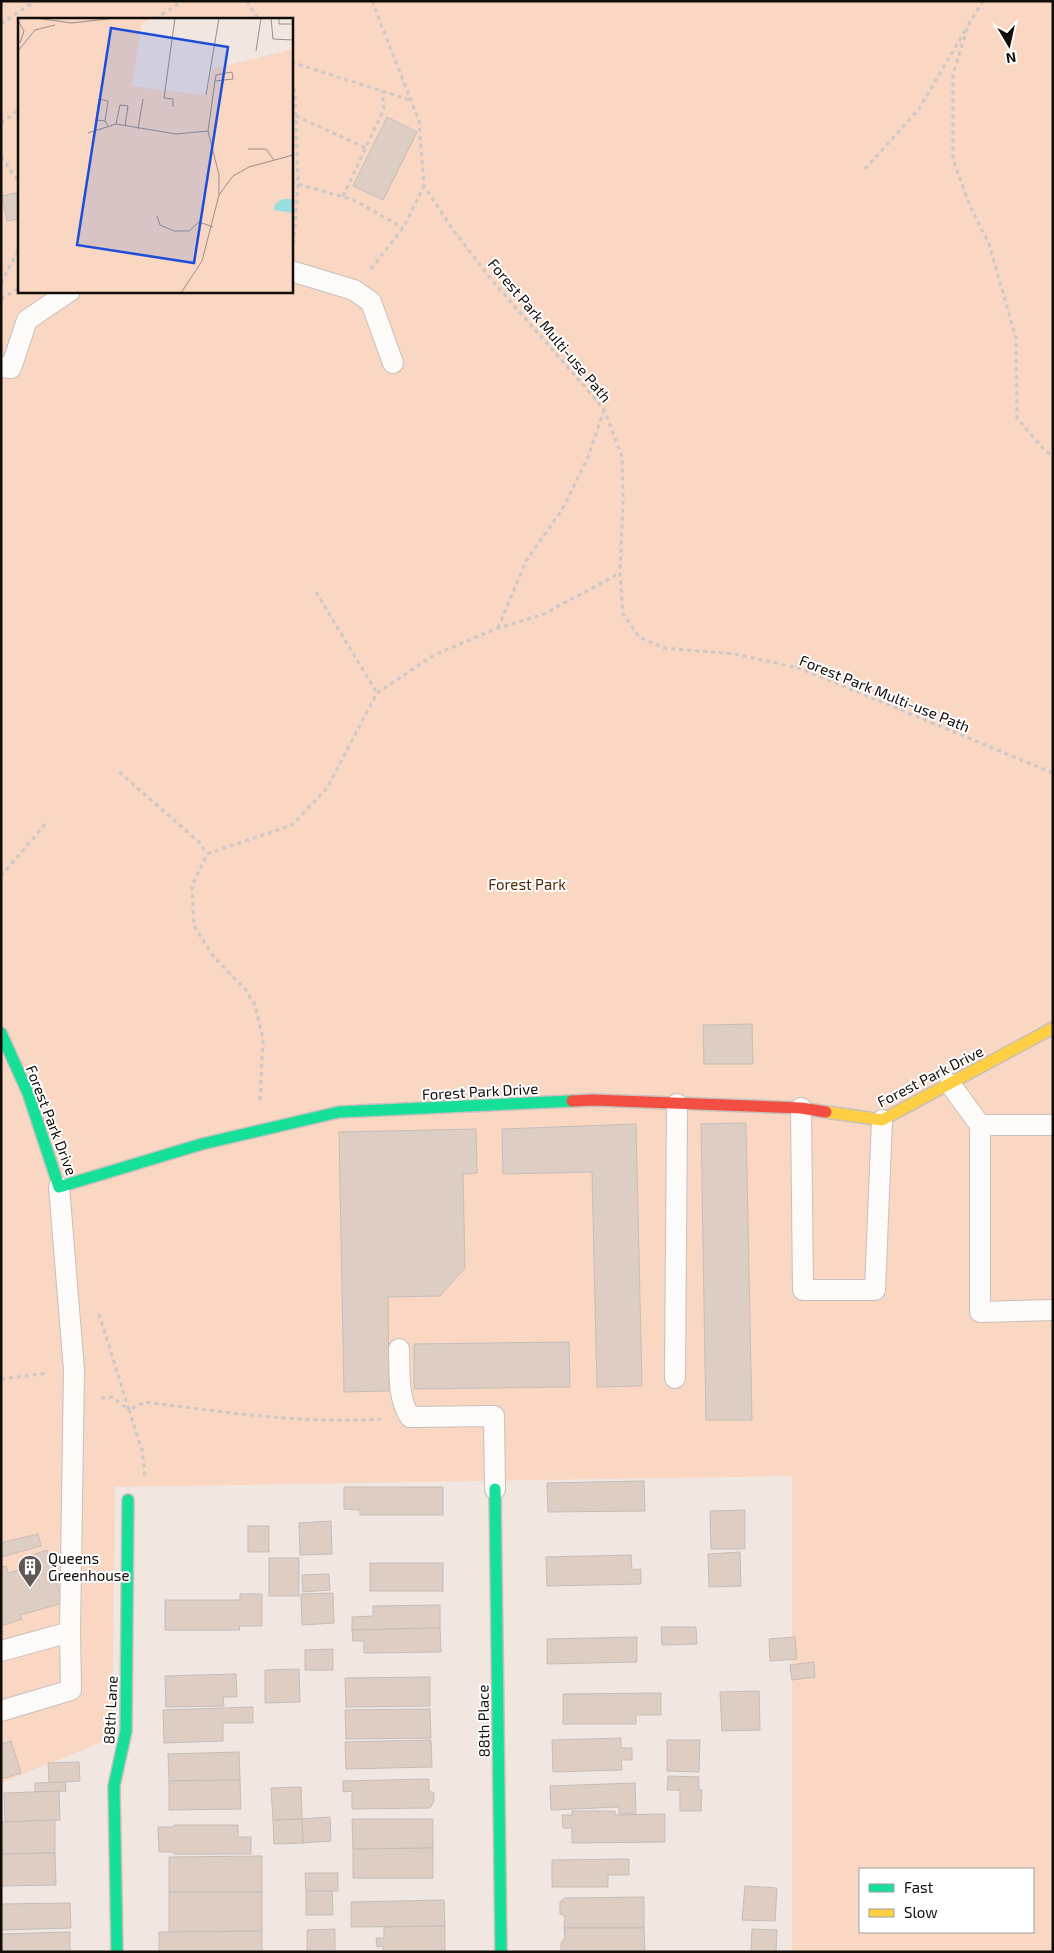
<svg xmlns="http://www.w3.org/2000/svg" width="1054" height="1953" font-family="'Exo 2',sans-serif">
<rect width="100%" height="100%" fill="#f1e6e0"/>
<path fill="#f9d7c2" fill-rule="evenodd" d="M1,1h1052v1951h-261v-476l-677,11 -3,251 -111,45zM19,19h272v272h-272zM860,1869h173v63h-173z"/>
<g fill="#decdc2" stroke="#c6bdb8">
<path d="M387,117l30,15 -34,68 -30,-14z"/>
<path d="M19,192v27l-12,2 -5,-25z"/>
<path d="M752,1024l1,40h-49l-1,-39z"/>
<path d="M746,1123l6,297h-46l-5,-296z"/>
<path d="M636,1124l6,262 -45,1 -5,-215 -89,2 -1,-45z"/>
<path d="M476,1129l1,44 -14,1 2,94 -25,28 -52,1 1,94 -45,1 -5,-260z"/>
<path d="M569,1342l1,45 -156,2v-45z"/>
<path d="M644,1481l1,30 -97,1 -1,-29z"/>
<path d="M344,1487h99v28h-83v-5l-16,-1z"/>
<path d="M745,1510v39h-34l-1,-38z"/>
<path d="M331,1521l1,33 -32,1 -1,-32z"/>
<rect x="248" y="1526" width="21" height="26"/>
<path d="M38,1534l3,12 -40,11v-14z"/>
<path d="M47,1550l16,53 -43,12 2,4 -21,7v-59l5,-1 2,7 27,-7 -3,-11z"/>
<path d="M740,1552l1,34 -32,1 -1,-33z"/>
<path d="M631,1555l1,15 9,-1v15l-94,2 -1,-29z"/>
<rect x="269" y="1558" width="30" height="38"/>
<rect x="370" y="1563" width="73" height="28"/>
<path d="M329,1574l1,16 -27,2 -1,-17z"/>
<path d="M333,1593l1,30 -32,2 -1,-31z"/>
<path d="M240,1594h22v32h-23l1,4h-75v-30h75z"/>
<path d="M440,1605v23l-88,2v-13l21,-1v-10z"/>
<path d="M661,1627h35l1,17 -35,1z"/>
<path d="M440,1628l1,24 -77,1v-12h-11l-1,-11z"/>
<path d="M637,1637v25l-90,2v-25z"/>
<path d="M795,1637l2,22 -27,2 -1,-22z"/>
<path d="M333,1649v21h-28v-20z"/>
<path d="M814,1662l1,15 -23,3 -2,-15z"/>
<path d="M299,1669l1,33 -35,1v-33z"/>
<path d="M236,1674l1,23h-14l1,9 -58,1 -1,-31z"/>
<path d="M430,1677v29l-84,1 -1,-29z"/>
<path d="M759,1691l1,39 -38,1 -2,-39z"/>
<path d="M661,1693v22h-25v9h-73v-30z"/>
<path d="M253,1707v16h-30v18l-59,2 -1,-33z"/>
<path d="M430,1709l1,29 -85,1 -1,-29z"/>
<path d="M621,1738v10h11v12h-11l1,10 -69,2 -1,-32z"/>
<path d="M431,1740l1,27 -86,2 -1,-27z"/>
<path d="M667,1740h33l-1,32 -32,-1z"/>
<path d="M11,1741l10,32 -20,6v-35z"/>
<path d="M239,1752l1,28 -71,1 -1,-27z"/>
<path d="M79,1762l1,19 -31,2 -1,-20z"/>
<path d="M668,1776l31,1v13h3l-1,21h-21v-21h-13z"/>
<path d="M429,1779v12l5,2v8l-4,7 -78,1v-18l-9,1v-11z"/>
<path d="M240,1780l1,29 -72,1v-29z"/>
<path d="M65,1782l1,9 -31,1v-9z"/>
<path d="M635,1783l1,30 -17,1v-7l-68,3 -1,-24z"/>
<path d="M301,1787l1,32 -29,1 -2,-32z"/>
<path d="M59,1791l1,29 -55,2 -1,-29z"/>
<path d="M572,1811h43v4l50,-1v28l-93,1v-15h-9l-1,-13h10z"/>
<path d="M330,1817l1,24 -28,2 -1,-24z"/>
<path d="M302,1819l1,24 -29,1 -1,-24z"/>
<path d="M352,1819h81v29l-80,1z"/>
<path d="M55,1820v33l-54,1v-32z"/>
<path d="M174,1825h64v12h13v17h-77l-1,-2h-14l-1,-25h16z"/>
<path d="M433,1848v30h-80v-29z"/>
<path d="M55,1853l1,32 -55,1v-32z"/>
<path d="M262,1856v36h-93v-35z"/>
<path d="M629,1859v16h-21v12h-56v-27z"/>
<path d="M305,1873h33v18h-32z"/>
<path d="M745,1886l32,2 -2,33 -33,-1z"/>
<path d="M306,1891h26l1,24h-27z"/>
<path d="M169,1892h93v39l-93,1z"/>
<path d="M644,1897v31h-80l1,-12 -5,-2v-12l5,-4z"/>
<path d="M444,1900l1,26 -94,1v-25z"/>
<path d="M70,1903l1,25 -70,2v-26z"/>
<path d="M445,1926v26h-62v-6l-6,1 -1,-9h8v-11z"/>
<path d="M564,1928h80l1,24h-84v-9l4,-5z"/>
<path d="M335,1929v23h-28v-22z"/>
<path d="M752,1929l25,1 -1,22h-25z"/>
<path d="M262,1931v21h-103v-20z"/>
<path d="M70,1932v20h-69v-18z"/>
</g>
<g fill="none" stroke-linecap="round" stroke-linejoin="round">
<defs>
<g id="lane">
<path d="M291,271l63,19 17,12 22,61"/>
<path d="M1,367l10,1 16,-48 43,-29"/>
<path d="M950,1084l30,41v187l73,-2"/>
<path d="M801,1108l2,182h72l7,-170"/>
<path d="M980,1125h73"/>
<path d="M399,1349c1,24 -2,47 11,68l84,-1 1,73"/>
<path d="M675,1378l2,-274"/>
<path d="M1,1651l69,-19"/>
<path d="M1,1711l70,-21 -1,-58 4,-262 -15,-183"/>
</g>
<g id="fast">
<path d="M1,1033l27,60 31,94 143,-43 137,-32 233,-11"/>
<path d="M495,1489l6,463"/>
<path d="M117,1952l-3,-166 12,-55 2,-231"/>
</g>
<path id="slow" d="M826,1112l56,8 171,-92"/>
<path id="jam" d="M572,1101l21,-1 208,8 25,4"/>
</defs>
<use href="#lane" stroke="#c8c0bb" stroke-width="22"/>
<use href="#fast" stroke="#c8c0bb" stroke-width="14"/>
<use href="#slow" stroke="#c8c0bb" stroke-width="14"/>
<use href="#jam" stroke="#c8c0bb" stroke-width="14"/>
<g stroke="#cbc8c6" stroke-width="3" stroke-dasharray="4 4" stroke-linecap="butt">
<path d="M247,1l11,18"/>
<path d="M372,1l47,120 5,65 30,45 36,47 114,131 18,48 1,43 -3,73 3,41 16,23 24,11 73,6 66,15 251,104"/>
<path d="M983,1l-15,24 -15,50v84l17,47 19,38 27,94 1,80 29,34 7,3"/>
<path d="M1,7l2,-6"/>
<path d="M155,19l27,-18"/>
<path d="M1,24l34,-23"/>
<path d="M291,62l119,38"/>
<path d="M291,81l4,11 3,91 -4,60"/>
<path d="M296,116l70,32"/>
<path d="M1,123l18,-13"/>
<path d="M1,157l18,25"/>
<path d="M865,169l54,-60 47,-80"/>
<path d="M291,182l63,18 49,28"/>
<path d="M343,196l41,-87 -2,-18"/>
<path d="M371,269l32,-41 21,-42"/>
<path d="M1,283l18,-34"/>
<path d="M1,299l18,-11"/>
<path d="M316,592l61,101"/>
<path d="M498,628l28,-67 37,-53 25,-51 16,-47"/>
<path d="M119,772l80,70 8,12"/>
<path d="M1,876l47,-55"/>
<path d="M260,1100l3,-61 -8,-34 -10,-16 -32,-33 -19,-30 -2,-40 15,-32 85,-29 35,-37 50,-95 57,-38 64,-27 46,-14 76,-41"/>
<path d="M99,1314l30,96 16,-8c78,10 157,22 236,17"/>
<path d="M1,1379l47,-6"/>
<path d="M101,1398l11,-1 17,13 13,40 3,26"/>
</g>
<use href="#lane" stroke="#fdfbfa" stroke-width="20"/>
<use href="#fast" stroke="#16e098" stroke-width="11"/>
<use href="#slow" stroke="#ffcf43" stroke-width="11"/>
<use href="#jam" stroke="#f24e42" stroke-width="11"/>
</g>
<defs>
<symbol id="building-pin" viewBox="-11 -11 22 30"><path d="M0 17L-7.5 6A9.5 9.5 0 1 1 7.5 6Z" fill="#605854" stroke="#fff"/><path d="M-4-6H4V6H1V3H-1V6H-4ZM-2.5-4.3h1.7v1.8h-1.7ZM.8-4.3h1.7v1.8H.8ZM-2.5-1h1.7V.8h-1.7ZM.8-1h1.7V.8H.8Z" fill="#fff"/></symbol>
</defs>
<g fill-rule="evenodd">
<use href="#building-pin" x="16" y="1553" width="28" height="38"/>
</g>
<g text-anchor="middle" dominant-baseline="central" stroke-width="4" stroke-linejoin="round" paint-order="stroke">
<g font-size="15" fill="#120c09" stroke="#fff">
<text transform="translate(550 330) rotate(50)">Forest Park Multi-use Path</text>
<text transform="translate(885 693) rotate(22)">Forest Park Multi-use Path</text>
<text transform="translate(930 1076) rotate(-27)">Forest Park Drive</text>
<text transform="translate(480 1091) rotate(-3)">Forest Park Drive</text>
<text transform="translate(52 1120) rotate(69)">Forest Park Drive</text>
<text transform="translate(110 1710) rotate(-87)">88th Lane</text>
<text transform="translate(483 1721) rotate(-91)">88th Place</text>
</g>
<g font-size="15" fill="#512805" stroke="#fff">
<text x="527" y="884">Forest Park</text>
</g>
<g font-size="15" fill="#120c09" stroke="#fff" text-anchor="start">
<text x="48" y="1558">Queens<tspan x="48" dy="17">Greenhouse</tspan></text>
</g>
</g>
<g transform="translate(18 18)">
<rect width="275" height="275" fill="#f1e6e0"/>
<path d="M0,0h135l-11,5 -10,63 75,10 5,-27 81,-20v244h-275z" fill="#f9d7c2"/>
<path d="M265,181h10v14l-19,-3 1,-6z" fill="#99dedf"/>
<path fill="none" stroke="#988f8a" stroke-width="1" d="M17,0l37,5 43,-5M253,0l2,21 20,1M261,0v6h14M0,3l6,10 -4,12M0,33l17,-21 20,-5M238,33l5,-33M188,77l13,-77M155,89v-8l-9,-1 11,-80M87,103l-9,-1 3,-21 9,2 -3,20 3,5M98,106l4,-19 8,1 -3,20M120,111l5,-30M190,113l7,-50 18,-2 -1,-7 -16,3 -1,6M70,115l28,-9 60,10 32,-3 11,44v20l-17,66 -21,32M230,131h18l8,11M201,177l14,-19 16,-9 44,-12M139,198l3,9 14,6h15l10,-9 14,5"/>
<path fill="#1d4ed8" fill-opacity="0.15" stroke="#1d4ed8" stroke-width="2.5" d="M93,10l117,19 -34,216 -117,-18z"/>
<rect width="275" height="275" fill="none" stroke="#120c09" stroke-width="2.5"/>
</g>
<rect width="1054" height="1953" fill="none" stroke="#120c09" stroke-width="5"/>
<rect x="859" y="1868" width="175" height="65" fill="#ffffff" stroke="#a09e9d"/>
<rect x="869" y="1884" width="25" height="8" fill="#16e098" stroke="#a09e9d"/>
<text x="904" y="1893" font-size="15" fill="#120c09">Fast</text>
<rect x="869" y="1909" width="25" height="8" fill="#ffcf43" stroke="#a09e9d"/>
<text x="904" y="1918" font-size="15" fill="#120c09">Slow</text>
<g transform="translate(1009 45) rotate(171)" stroke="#ffffff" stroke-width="4" paint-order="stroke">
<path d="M0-4L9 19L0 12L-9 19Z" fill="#120c09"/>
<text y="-8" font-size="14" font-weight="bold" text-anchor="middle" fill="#120c09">N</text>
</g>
</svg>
